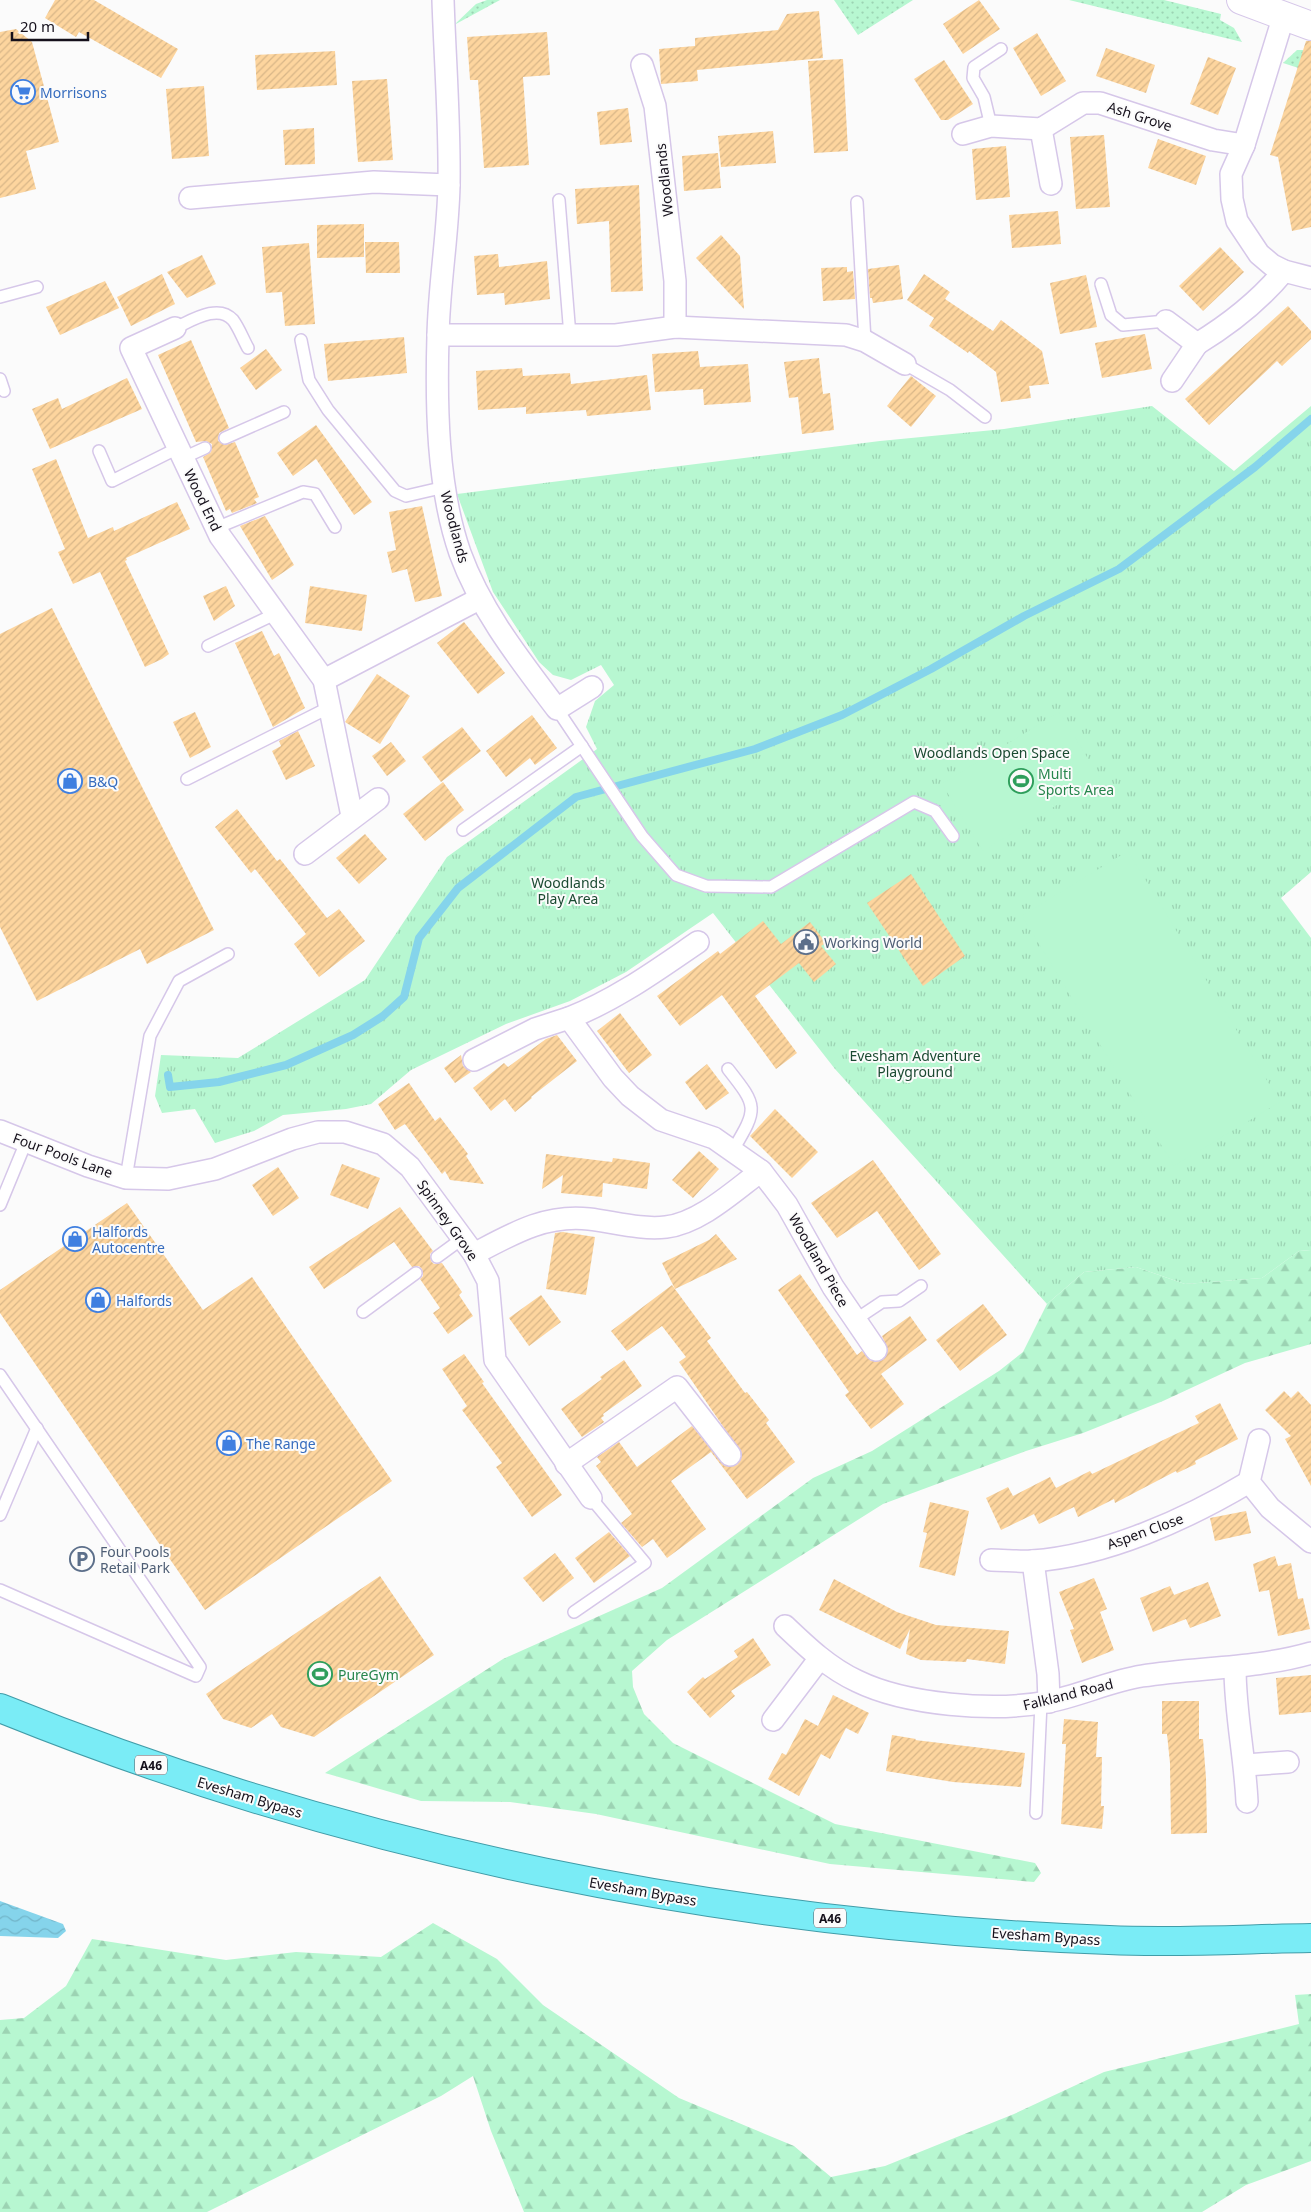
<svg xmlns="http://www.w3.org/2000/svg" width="1311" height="2212" font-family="'Noto Sans',sans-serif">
<defs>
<pattern id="grass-dots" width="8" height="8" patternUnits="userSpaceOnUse" patternTransform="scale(1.25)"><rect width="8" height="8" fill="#b7f7d1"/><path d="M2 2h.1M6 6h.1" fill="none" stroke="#9cd3b3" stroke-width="1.8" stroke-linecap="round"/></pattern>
<pattern id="forest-firs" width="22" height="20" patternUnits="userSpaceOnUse" patternTransform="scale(1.25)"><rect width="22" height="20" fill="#b7f7d1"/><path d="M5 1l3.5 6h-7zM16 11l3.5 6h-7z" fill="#9cd3b3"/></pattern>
<pattern id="park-tufts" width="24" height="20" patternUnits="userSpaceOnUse" patternTransform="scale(1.25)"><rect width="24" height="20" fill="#b7f7d1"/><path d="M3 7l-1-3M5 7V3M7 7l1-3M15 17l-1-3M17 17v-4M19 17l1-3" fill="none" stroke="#9cd3b3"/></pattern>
<pattern id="water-waves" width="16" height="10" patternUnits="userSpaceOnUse" patternTransform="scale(1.25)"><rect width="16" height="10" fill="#85d4eb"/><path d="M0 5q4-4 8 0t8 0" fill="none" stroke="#72b5c9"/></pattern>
<pattern id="building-hatch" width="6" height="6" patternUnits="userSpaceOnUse" patternTransform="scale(1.25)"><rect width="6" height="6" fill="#fdd59e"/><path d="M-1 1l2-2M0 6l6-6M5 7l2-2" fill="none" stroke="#d8b688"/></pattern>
</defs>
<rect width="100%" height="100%" fill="#fbfbfb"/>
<g fill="url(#grass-dots)">
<path d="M487,0h13l-46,25 22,-21z"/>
<path d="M834,0h79l-55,35z"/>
<path d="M1069,0h95l57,14 -1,6 14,8 8,14z"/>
<path d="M1297,50h9l5,22 -28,-9z"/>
</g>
<g fill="url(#forest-firs)">
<path d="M1311,1250v94l-66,19 -82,38 -80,32 -57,18 -143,53 -216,136 -35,31 1,16 11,27 29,29 162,81 200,39 6,10 -7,9 -204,-18 -234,-50 -86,-12 -89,-1 -96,-28 178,-114 159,-71 151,-110 59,-27 127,-80 24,-19 24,-48 37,-32 52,-5 49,17 77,-6 37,-27z"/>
<path d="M433,1923l64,36 46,46 136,93 115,48 37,31 54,-11 129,-52 90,-42 195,-48 -4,-29 16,-1v167l-65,24 -44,27h-678l-33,-81 -18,-55 -32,20 -234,116h-207v-192l24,-2 42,-32 26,-47 134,21 70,-8 85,5z"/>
</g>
<path fill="url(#park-tufts)" d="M1152,406l82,65 77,-65v466l-30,26 30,40v312l-12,1 -37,27 -77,6 -49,-17 -52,5 -37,32 -212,-235 -122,-156 -87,59 -56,29 -64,23 -95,46 -40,34 -25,5 -63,6 -29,16 -39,12 -20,-34 -33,4 -7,-17 6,-41 77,3 127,-78 82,-123 150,-108 -11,-22 9,-26 19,-16 -13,-20 -30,15 -18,-5 -14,-13 -46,-70 -36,-98 423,-53 124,-12z"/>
<g fill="#b7f7d1">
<path d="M1059,712l41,66 -117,73 -41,-67z"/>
<path d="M1128,851l152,251 -106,64 -152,-250z"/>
</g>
<path fill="url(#water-waves)" d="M0,1901l63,23 3,7 -8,7 -58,-2z"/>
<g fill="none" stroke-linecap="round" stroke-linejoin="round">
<path stroke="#85d4eb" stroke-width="8" d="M168,1075l2,12 49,-5 67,-17 67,-30 30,-19 21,-19 15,-59 39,-50 118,-91 179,-48 87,-34 89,-46 93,-53 95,-47 136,-102 56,-48"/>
</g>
<g fill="url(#building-hatch)">
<path d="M55,0h39l84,49 -17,29 -82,-46 -3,5 -31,-19z"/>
<path d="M979,0l21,29 -37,25 -20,-30z"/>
<path d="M819,11l4,47 -126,12 1,11 -37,3 -2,-35 36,-3v-8l83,-8 9,-16z"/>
<path d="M16,29l16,13 27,100 -33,9 10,38 -36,9v-166z"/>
<path d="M547,32l3,43 -27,2 6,88 -45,3 -6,-88h-8l-3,-43z"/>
<path d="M1037,33l29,48 -25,15 -28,-48z"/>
<path d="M1306,41h5v186l-19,4 -14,-74 -8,-2z"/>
<path d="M1106,48l49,17 -9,28 -50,-17z"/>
<path d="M335,51l2,34 -80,5 -2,-35z"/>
<path d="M1208,57l28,11 -18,47 -28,-11z"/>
<path d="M843,59l5,92 -34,2 -6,-92z"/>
<path d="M944,60l29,44 -25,16h-7l-27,-41z"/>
<path d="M387,79l6,81 -35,2 -6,-81z"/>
<path d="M204,86l5,70 -37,3 -6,-70z"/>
<path d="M628,108l4,34 -32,3 -3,-33z"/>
<path d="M314,128l1,36 -30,1 -2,-35z"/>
<path d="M773,131l3,32 -55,4 -3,-31z"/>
<path d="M1104,135l6,72 -34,2 -6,-72z"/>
<path d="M1158,139l48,17 -10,29 -48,-17z"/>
<path d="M1006,146l4,51 -34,3 -4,-51z"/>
<path d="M718,153l3,35 -37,3 -2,-35z"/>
<path d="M639,185l4,106 -32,1 -2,-71 -32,3 -2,-35z"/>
<path d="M1058,211l3,33 -49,4 -3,-33z"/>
<path d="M364,224v33l-47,1v-33z"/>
<path d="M721,235l19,21 4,53 -48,-51z"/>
<path d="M365,242h34l1,31h-34z"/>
<path d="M309,243l6,81 -30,2 -3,-34 -16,1 -4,-46z"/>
<path d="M1220,247l24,25 -41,39 -24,-25z"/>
<path d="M498,254l1,13 48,-6 3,38 -45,6 -1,-12 -27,2 -3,-39z"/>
<path d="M202,255l14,29 -29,14 -20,-26z"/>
<path d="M899,265l4,34 -30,4 -1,-5h-2l-2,-29z"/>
<path d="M847,267v5l6,-1 2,28 -32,2 -2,-33z"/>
<path d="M162,274l13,30 -44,22 -14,-29z"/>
<path d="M924,274l26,18 -5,7 48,32 8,-11 41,31 7,33 -20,2 2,12 -30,4 -5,-30 -27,-21 -1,2 -39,-27 5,-8 -27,-18z"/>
<path d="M1086,275l11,52 -37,7 -10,-51z"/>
<path d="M105,281l14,27 -59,27 -14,-28z"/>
<path d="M1288,306l23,25v8l-29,27 -5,-5 -68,64 -24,-26z"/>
<path d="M1145,334l7,35 -50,9 -7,-35z"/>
<path d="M404,337l3,36 -79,8 -4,-37z"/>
<path d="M191,340l38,88 -10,5 -1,8 7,4 10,-3 24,55 -5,2 3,4 -25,10 -2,-4 -4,2 -23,-54 8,-5 1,-8 -6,-3 -10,1 -38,-87z"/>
<path d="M266,349l16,21 -26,20 -16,-22z"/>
<path d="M698,351l2,16 48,-3 3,38 -47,3 -1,-16 -48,3 -3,-38z"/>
<path d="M819,358l4,36 7,-1 4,37 -32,4 -4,-37 -9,1 -5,-36z"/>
<path d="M522,368l1,8 47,-3 1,11 76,-9 4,35 -64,6 -1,-6 -60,4v-7l-48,3 -2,-39z"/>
<path d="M911,376l25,20 -25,31 -24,-21z"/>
<path d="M127,378l15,31 -92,40 -18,-40 26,-11 4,11z"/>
<path d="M316,425l56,77 -18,13 -38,-56 -23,17 -16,-23z"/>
<path d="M56,459l32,79 25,-11 1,4 63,-29 13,27 -64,29 1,2 -2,1 44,93 -7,5 -17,8 -45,-95 -27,12 -15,-32 7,-3 -33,-80z"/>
<path d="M422,506l20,90 -27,6 -8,-33 -15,4 -5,-21 9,-2 -7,-38z"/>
<path d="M265,516l29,49 -22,15 -32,-54z"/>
<path d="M226,586l9,20 -21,15 -11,-25z"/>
<path d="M310,586l57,9 -5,36 -57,-8z"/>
<path d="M52,608l162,322 -67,34 -7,-15 -103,52 -37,-74v-293z"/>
<path d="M464,622l41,51 -27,21 -41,-51z"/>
<path d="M262,631l12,25 5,-3 26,55 -32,19 -38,-84z"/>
<path d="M377,674l33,22 -30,48 -35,-22z"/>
<path d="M195,712l16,35 -21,11 -17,-36z"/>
<path d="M532,715l25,33 -22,17 -5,-7 -24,19 -20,-26z"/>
<path d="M462,727l19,24 -40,31 -19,-25z"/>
<path d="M298,731l17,35 -29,14 -14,-29 9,-5 -2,-5z"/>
<path d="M391,742l15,19 -19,15 -15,-20z"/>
<path d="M443,782l21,28 -39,31 -22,-27z"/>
<path d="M237,809l40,52 3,-2 47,59 12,-9 26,32 -46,36 -25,-33 12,-10 -51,-65 -4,4 -36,-46z"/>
<path d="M365,834l22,25 -28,25 -23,-26z"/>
<path d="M911,874l54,82 -42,30 -56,-83z"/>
<path d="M763,921l18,23 29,-22 16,21 -5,3 15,18 -22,18 -15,-19 -44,33 42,57 -21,16 -54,-74 -42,31 -23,-30 61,-45 2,3z"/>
<path d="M620,1013l32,42 -23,18 -32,-42z"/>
<path d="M557,1035l20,26 -46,36 1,1 -17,14 -10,-13 -14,12 -18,-23 31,-25 4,4 38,-28z"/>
<path d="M461,1055l2,11 8,6 -16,11 -11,-15z"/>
<path d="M707,1064l22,29 -23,17 -21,-28z"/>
<path d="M409,1083l26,38 5,-4 28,37 -2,2 18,28 -34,-4 -5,-9 -3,3 -37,-50 -10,6 -17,-26z"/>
<path d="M775,1109l43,43 -26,26 -42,-42z"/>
<path d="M699,1151l20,18 -26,29 -21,-18z"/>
<path d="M546,1154l66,8 1,-4 37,5 -3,26 -44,-6 -1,14 -41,-4 2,-18 -21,14z"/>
<path d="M873,1160l68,94 -22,16 -42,-59 -40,27 -26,-35z"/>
<path d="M342,1164l38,14 -12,31 -38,-14z"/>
<path d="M278,1167l21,31 -26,18 -21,-31z"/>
<path d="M127,1203l76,107 49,-33 140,204 -187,129 -205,-297v-23z"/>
<path d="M400,1207l33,44 -3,3 1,7 3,3 8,-1 20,29 -3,3 14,21 -25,18 -15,-21 7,-5 -20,-29 3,-3 -1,-7 -3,-3 -7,1 -18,-25 -70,47 -15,-22z"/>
<path d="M563,1232l32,5 -9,58 -40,-6 9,-56z"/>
<path d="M716,1234l21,25 -62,30 -13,-26 47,-23z"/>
<path d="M800,1274l57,81 5,-4 9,10 12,-1 5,-10 -6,-14 28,-20 17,24 -46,34 23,30 -33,25 -26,-34 4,-3 -71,-102z"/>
<path d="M672,1285l39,53 -4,3 38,52 2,-1 22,28 -3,3 29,39 -48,37 -36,-47 -40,29 35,48 -39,29 -14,-19 -11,8 -21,-24 11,-9 -36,-48 5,-4 -4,-5 22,-15 18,25 55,-41 33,40 12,-1 5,-11 -63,-92 7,-5 -24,-31 -35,25 -16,-20z"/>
<path d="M541,1295l20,27 -32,24 -20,-28z"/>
<path d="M983,1304l24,31 -47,36 -24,-31z"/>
<path d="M464,1354l20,28 -2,1 80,112 -30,22 -36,-50 6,-4 -40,-53 5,-4 -25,-37z"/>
<path d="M624,1360l18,26 -39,28 1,2 -3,2 3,4 -22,15 -21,-28 41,-30 -2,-2z"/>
<path d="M1284,1391l7,7 7,-7 13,14v81l-26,-47 6,-3 -26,-26z"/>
<path d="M1220,1403l18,36 -43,22 1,3 -19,9 -1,-2 -61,32 -1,-4 -36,18 -4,-10 -35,17 -5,-10 -33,16 -15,-32 22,-11 5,9 37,-19 6,11 34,-17 2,3 107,-51 -4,-7z"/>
<path d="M930,1502l39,9 -14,65 -36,-9 8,-34 -4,-1z"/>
<path d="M1246,1511l5,22 -36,8 -5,-23z"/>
<path d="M609,1532l21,24 -36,27 -19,-25z"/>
<path d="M555,1553l19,25 -31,24 -20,-24z"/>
<path d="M1275,1556l3,10 13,-3 7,36 5,-1 7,31 -32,7 -9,-46 -10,2 -6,-28z"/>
<path d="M380,1576l54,79 -120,82 -33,-10 -9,-13 -21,14 -28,-9 -17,-25z"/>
<path d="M1094,1578l13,31 -7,3 14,38 -32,13 -12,-33 4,-1 -15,-37z"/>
<path d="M834,1579l63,33 39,13 73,6 -4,33 -38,-5 -1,3 -45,-2 -15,-6 4,-25 -10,20 -81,-39z"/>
<path d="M1208,1582l13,34 -31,12 -4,-9 -33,13 -13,-34 30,-12 4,9z"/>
<path d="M753,1638l18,27 -40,26 4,5 -25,22 -23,-26 16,-15 2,2 33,-22 -4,-6z"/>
<path d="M1311,1675v37l-32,3 -3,-37z"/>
<path d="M833,1695l36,18 -11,21 -12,-6 -16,31 -9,-5 -22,42 -31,-17 14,-26 4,2 19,-36 13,7z"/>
<path d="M1162,1701h37v38h4l3,39 1,55 -36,1 -1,-71 -3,-29h-5z"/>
<path d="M1064,1719l34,3 -2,35h6l-1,49h3l-2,23 -41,-5 5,-80h-4z"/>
<path d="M892,1735l24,4 -1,1 110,13 -4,34 -68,-5 -67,-11z"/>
</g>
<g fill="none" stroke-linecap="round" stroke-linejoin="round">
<defs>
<g id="service">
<path d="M991,126l-7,-29 -11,-19 1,-11 27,-18"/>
<path d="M559,200l11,136"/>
<path d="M857,202l8,139"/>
<path d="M1101,284l10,31 12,10 43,-4"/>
<path d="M0,297l37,-10"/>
<path d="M175,328c16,-7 43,-25 58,-8 6,8 10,19 15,28"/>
<path d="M301,340l8,40 19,30 67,81 11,5 39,-9"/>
<path d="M905,364l45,26 35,27"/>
<path d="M0,379l4,12"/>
<path d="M225,438l59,-26"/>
<path d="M99,451l13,30 66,-33"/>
<path d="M183,458l22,-10"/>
<path d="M216,528l87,-36 12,2 20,33"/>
<path d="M208,646l67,-32"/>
<path d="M557,709l85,127 34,39 30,11 65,1 143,-85 21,9 18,25"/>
<path d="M187,779l143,-72"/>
<path d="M463,830l119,-84"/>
<path d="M728,1069c30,38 30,39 5,81"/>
<path d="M126,1178l24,-142 29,-55 49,-27"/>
<path d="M0,1205l26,-63"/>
<path d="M437,1257l26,-19"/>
<path d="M363,1312l53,-39"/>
<path d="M855,1320l27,-18 17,-1 22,-15"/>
<path d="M0,1375l200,292 -4,9 -196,-86"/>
<path d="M0,1515l37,-87"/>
<path d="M574,1612l71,-49 -54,-65"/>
<path d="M1036,1813l5,-110"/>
</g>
<g id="minor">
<path d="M443,0c2,61 7,124 6,185 -1,50 -10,100 -11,151 -2,68 -1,151 22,217 21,58 60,107 97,156l35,-22"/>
<path d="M1284,15l-40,130 -13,29 1,25 5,22 22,33 13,11 12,6 27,7"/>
<path d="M642,65l13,41 20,175v46"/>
<path d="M1041,129l10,55"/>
<path d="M963,134l28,-8 50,3 42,-26h17l113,37 31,5"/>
<path d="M190,198l184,-16 75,3"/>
<path d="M1166,321l31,23c33,-20 63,-44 87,-73"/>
<path d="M175,328l-44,20 89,188 104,144 28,136"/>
<path d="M438,335h178l59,-8 171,8 19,6 40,23"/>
<path d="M1172,381l25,-37"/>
<path d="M324,680l155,-81"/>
<path d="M305,854l73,-55"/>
<path d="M698,942c-41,28 -82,58 -129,76l44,60 17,18 31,24 53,18 47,33 26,34 46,82 43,63"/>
<path d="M474,1060l61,-31 34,-11"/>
<path d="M0,1131l88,35 38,12 42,1 47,-10 77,-30 26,-7h27l38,12 27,23 64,87 14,27 7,79 96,138"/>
<path d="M474,1254c38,-20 71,-40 115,-35 25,3 52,11 77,8 34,-4 68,-36 95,-56"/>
<path d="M1259,1440l-10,42 21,26 41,34"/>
<path d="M566,1464l111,-77 53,68"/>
<path d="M991,1560c13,0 28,2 41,1 74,-5 155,-42 217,-79"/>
<path d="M1033,1561l15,113 1,28"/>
<path d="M785,1626c22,21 44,42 72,55 49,24 136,31 190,21 32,-6 63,-21 95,-26 56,-9 114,-7 169,-23"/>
<path d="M1235,1668c0,45 10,89 12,134"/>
<path d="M773,1720l47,-62"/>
<path d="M1246,1765l42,-3"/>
</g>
<path id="tertiary" d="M1241,0l70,26"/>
<path id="trunk" d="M0,1708c353,143 729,218 1109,232 67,3 135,-1 202,-2"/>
</defs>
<use href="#service" stroke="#d6c7e9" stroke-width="14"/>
<use href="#minor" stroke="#d6c7e9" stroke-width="24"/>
<use href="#tertiary" stroke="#d6c7e9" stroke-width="30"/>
<use href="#trunk" stroke="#419ca8" stroke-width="30"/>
<use href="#service" stroke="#fff" stroke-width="11"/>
<use href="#minor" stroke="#fff" stroke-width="21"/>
<use href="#tertiary" stroke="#fff" stroke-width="28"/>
<use href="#trunk" stroke="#7aecf6" stroke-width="28"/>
</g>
<defs>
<symbol id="supermarket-ring" viewBox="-11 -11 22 22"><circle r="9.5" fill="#fbfbfb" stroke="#3f7fe0" stroke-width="1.5"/><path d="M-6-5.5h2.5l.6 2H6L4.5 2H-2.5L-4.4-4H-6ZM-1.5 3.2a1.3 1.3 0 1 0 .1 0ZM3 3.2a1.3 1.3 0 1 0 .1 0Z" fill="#3f7fe0"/></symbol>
<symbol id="shop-ring" viewBox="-11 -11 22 22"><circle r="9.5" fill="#fbfbfb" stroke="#3f7fe0" stroke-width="1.5"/><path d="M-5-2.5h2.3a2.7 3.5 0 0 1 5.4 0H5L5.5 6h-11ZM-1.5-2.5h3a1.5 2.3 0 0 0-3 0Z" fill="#3f7fe0"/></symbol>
<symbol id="stadium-ring" viewBox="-11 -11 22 22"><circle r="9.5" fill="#fbfbfb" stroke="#2e9e5b" stroke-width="1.5"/><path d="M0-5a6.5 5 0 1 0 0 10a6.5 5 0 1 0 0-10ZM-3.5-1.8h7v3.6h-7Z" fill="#2e9e5b"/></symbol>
<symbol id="civic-ring" viewBox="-11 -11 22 22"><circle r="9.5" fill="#fbfbfb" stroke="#5c6f8a" stroke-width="1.5"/><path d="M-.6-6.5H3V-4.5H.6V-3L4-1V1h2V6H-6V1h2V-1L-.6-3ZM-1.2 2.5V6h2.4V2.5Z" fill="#5c6f8a"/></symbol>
<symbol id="parking-ring" viewBox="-11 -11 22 22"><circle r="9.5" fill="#fbfbfb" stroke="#5c6f8a" stroke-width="1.5"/><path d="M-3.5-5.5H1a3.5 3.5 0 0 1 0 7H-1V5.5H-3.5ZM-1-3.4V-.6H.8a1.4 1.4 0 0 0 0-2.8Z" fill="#5c6f8a"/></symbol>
</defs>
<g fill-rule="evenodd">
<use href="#supermarket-ring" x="9" y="78" width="28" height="28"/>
<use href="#shop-ring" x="56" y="767" width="28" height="28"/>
<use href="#stadium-ring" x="1007" y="767" width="28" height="28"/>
<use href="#civic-ring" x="792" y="928" width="28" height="28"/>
<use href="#shop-ring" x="61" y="1225" width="28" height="28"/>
<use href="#shop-ring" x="84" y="1286" width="28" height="28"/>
<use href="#shop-ring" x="215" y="1429" width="28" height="28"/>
<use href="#parking-ring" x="68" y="1545" width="28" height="28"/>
<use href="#stadium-ring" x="306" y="1660" width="28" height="28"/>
</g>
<g text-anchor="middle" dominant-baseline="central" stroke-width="4" stroke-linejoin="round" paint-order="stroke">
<g fill="#fbfbfb" stroke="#5a565e" stroke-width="1">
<rect x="135" y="1755.5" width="32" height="19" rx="4"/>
<rect x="814" y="1908.5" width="32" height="19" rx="4"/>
</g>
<g font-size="12" font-weight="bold" fill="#15101b">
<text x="151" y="1765">A46</text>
<text x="830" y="1918">A46</text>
</g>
<g font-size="14" fill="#366cbe" stroke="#fbfbfb" text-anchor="start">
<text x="40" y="92">Morrisons</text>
<text x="88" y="781">B&amp;Q</text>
<text x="92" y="1231">Halfords<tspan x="92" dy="16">Autocentre</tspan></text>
<text x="116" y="1300">Halfords</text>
<text x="246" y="1443">The Range</text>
</g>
<g font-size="14" fill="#15101b" stroke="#fbfbfb">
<text transform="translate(1140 116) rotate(18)">Ash Grove</text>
<text transform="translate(664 180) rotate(-96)">Woodlands</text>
<text transform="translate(203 500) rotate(64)">Wood End</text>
<text transform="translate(455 527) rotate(75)">Woodlands</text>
<text transform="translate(63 1155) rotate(20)">Four Pools Lane</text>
<text transform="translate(448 1220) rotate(55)">Spinney Grove</text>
<text transform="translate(819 1260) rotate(60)">Woodland Piece</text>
<text transform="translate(1145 1531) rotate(-20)">Aspen Close</text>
<text transform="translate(1068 1694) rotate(-14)">Falkland Road</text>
<text transform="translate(250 1797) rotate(17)">Evesham Bypass</text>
<text transform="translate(643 1891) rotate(10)">Evesham Bypass</text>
<text transform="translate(1046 1936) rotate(4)">Evesham Bypass</text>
</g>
<g font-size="14" fill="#1a4a31" stroke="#fbfbfb">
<text x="992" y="752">Woodlands Open Space</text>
<text x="568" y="882">Woodlands<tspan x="568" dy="16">Play Area</tspan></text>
<text x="915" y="1055">Evesham Adventure<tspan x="915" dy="16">Playground</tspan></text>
</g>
<g font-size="14" fill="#27864d" stroke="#fbfbfb" text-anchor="start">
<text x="1038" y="773">Multi<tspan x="1038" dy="16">Sports Area</tspan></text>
<text x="338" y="1674">PureGym</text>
</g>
<g font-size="14" fill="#4e5e75" stroke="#fbfbfb" text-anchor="start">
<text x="824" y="942">Working World</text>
<text x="100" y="1551">Four Pools<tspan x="100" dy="16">Retail Park</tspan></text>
</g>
</g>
<path d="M12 32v8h76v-8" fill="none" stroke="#15101b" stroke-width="2.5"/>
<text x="20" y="32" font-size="15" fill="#15101b" stroke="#fbfbfb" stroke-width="4" paint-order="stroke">20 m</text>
</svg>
